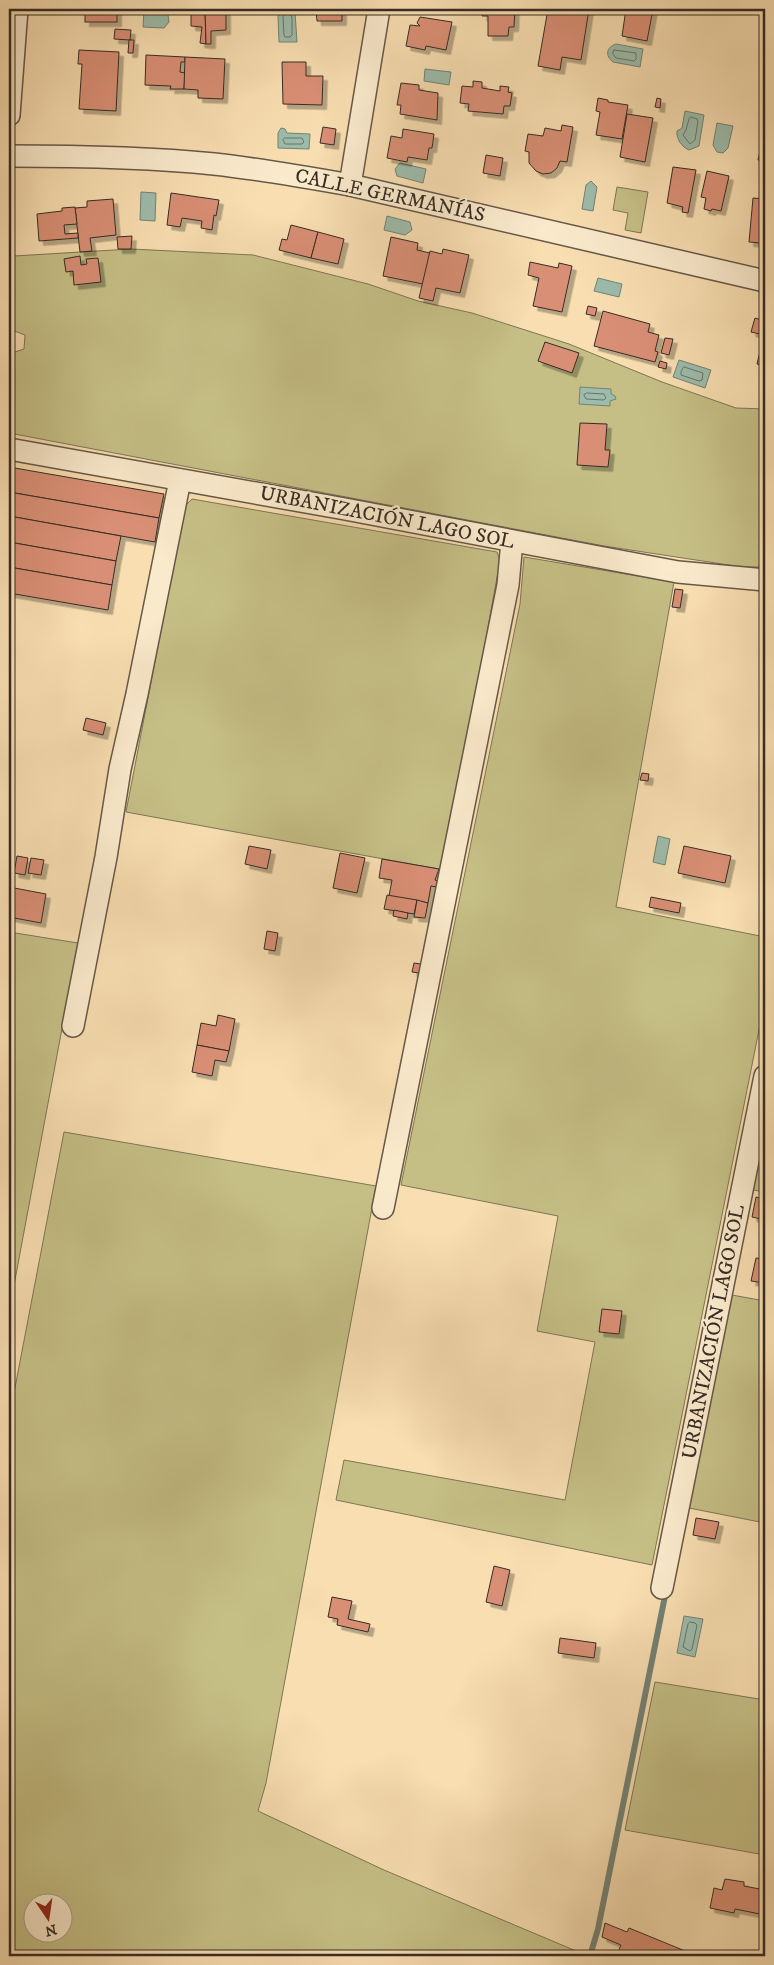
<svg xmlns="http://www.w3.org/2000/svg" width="774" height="1965" font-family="'IM FELL DW Pica',serif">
<defs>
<filter id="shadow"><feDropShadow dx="4.5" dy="4.5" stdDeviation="0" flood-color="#0004"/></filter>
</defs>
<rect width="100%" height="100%" fill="#f8deb1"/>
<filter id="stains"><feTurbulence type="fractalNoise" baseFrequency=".004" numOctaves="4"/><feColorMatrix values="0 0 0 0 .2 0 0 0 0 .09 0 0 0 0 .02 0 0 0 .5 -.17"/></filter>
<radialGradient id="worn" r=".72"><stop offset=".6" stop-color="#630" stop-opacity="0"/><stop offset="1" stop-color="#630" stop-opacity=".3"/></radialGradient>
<g fill="#c5bf86" stroke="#7e7655" fill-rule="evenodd">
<path d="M617,187l31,5 -7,41 -16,-3 3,-17 -15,-3z"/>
<path d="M131,249l122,6 115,29 50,17 54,12 97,31 93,38 74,26 29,1v158h-23l-138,-21 -595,-113v-79l15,-5 1,-14 -16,-6 5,-73z"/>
<path d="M192,499l305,53 3,9 -56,309 -318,-58 59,-306z"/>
<path d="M524,557l150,25 -58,325 149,30v63l-113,565 -316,-65 8,-40 221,40 30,-158 -58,-11 21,-115 -157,-31 119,-581z"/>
<path d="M9,932l69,11 -69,369z"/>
<path d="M765,1130v62l-12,-2z"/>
<path d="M64,1132l312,54 -110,597 -8,28 126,59 204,86h-579v-537zM32,1902h30v30h-30z"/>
<path d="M732,1295l33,6v222l-76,-15z"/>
<path d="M655,1682l110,18v155l-140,-25z"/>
</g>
<g fill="#9dbcab" stroke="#748275">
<path d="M283,9h8l4,3 2,30h-18l-1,-26z"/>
<path d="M144,11h20l4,4 1,7 -5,6 -21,-1z"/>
<path d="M616,44l27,5 -3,18 -27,-5c-8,-6 -7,-15 3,-18z"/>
<path d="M425,69l26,3 -2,13 -25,-4z"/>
<path d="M685,111l19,4 -5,31 -10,4c-7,-3 -13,-11 -12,-19l5,-3z"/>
<path d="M717,123l16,3 -5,22 -5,5 -6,-1 -4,-7z"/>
<path d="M281,128l4,1 2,4 23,1 -1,15 -31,-1v-15z"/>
<path d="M400,163l26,6 -3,14 -26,-7 -2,-7z"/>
<path d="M591,181l6,6 -4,24 -11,-2 4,-24z"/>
<path d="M141,192l15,1 -1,28 -15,-1z"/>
<path d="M387,216l23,6 2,8 -7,5 -21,-5z"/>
<path d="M598,278l24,6 -3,13 -25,-6z"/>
<path d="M679,360l32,10 -6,18 -32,-11z"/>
<path d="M580,387l31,2v5l4,2 1,3 -6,2v5l-31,-2z"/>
<path d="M658,836l12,3 -5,26 -12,-3z"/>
<path d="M684,1616l19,3 -8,38 -18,-4z"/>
</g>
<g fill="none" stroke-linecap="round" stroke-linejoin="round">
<g stroke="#6a7468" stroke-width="1">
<path d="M287,12l5,5v18l-2,2h-5l-1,-2 -1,-18z"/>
<path d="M614,50l22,3v6l-2,2 -18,-3 -3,-4z"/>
<path d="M691,117l6,2 1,2 -3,19 -5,4 -7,-9 3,-5 3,-11z"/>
<path d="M285,138h17l2,4 -2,2h-17l-2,-4z"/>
<path d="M684,367l19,6 -1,7 -3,1 -18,-6v-3z"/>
<path d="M587,393l17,1 2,4 -2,2 -18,-1 -2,-4z"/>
<path d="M690,1622l5,1 2,2 -5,24 -2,2 -7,-4 5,-23z"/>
</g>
<path stroke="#748275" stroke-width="6" d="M590,1956l8,-27 68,-338"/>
</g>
<g fill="#d98f75" stroke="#362c24" filter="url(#shadow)">
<rect x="85" y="9" width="32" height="13"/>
<path d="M191,9h14l1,35 -6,-1 2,-16 -11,-1z"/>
<path d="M205,9h21v21l-15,1v13h-5z"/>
<path d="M314,9h28v12h-25l-1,-11 -2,1z"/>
<path d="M483,9h32l-1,18h-5l-1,9h-20v-20h-6z"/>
<path d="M548,9h41l-8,51 -19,-3 -2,13 -22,-4z"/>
<path d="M624,9h29l-6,32 -25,-5 4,-27z"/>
<path d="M420,17l32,5 -6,28 -20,-4 -1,4 -19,-4 4,-21 10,1 -3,-3z"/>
<path d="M115,29l16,1 -1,10 -16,-1z"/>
<path d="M129,40h5l-1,13h-5z"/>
<path d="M79,50l40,2 -3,59 -37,-2 3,-45h-4z"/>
<path d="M146,55l39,2v5h-4l-1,10 5,1 -1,16h-14l1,-3 -26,-1z"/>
<path d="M185,57l40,2 -2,40 -25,-1v-8l-14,-1z"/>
<path d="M282,62h24v14h17l-1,29 -39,-1z"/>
<path d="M473,81l9,1v6l18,3v-5l9,1 -1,5 4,1 -2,13h-6l-1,8 -35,-3 1,-7 -9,-1 2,-17 11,1z"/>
<path d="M401,83l18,2v5l19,3 -1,27 -37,-6 1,-9h-4z"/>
<path d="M598,98l10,2v2l20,3 -6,34 -26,-4 4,-23 -4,-1z"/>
<path d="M657,98l4,1 -1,9 -5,-1z"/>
<path d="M627,114l26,4 -8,44 -25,-5z"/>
<path d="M562,125l11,2 -6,35 -7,-1 -3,7 -6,5 -8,1 -7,-3 -7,-8v-11l-4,-1 3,-17 15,2 2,-8 16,3z"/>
<path d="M323,127l13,2 -2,16 -14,-2z"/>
<path d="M403,129l31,5 -2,14h-3l-2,12 -19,-3 -1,5 -20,-4 4,-22 11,2z"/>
<path d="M764,133h1v31v-2l-7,-2z"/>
<path d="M486,155l17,3 -3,18 -17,-3z"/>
<path d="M673,167l23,3 -8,43 -6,-1 1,-5 -16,-4z"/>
<path d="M707,171l22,5 -8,35 -9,-2 -1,2 -7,-2 2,-11 -5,-1z"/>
<path d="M171,193l48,7 -3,16 -2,-1 -2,15 -11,-2 1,-7 -20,-3 -2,9 -13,-2z"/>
<path d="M753,198l12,1v48l-5,-1 1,-3 -12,-1z"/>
<path d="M113,199l3,36 -26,3 2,13 -12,1 -5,-44 12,-1v-6z"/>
<path d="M75,207l2,17 -13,1 1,9 13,-1v5l-39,3 -2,-27 25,-3v-3z"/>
<path d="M291,225l27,7 -7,26 -32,-8 3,-11 5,1z"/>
<path d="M318,232l26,7 -6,25 -27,-6z"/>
<path d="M132,236l-1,13h-13l-1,-12z"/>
<path d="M391,237l27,6 -1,7 13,3 -7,31 -40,-8z"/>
<path d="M443,249l26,6 -9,38 -24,-5 -3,13 -14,-3 11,-47 12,3z"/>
<path d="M80,256l1,9 6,-1 -1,-5 12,-1 3,24 -27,3 -1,-14 -7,1 -2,-13z"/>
<path d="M530,262l28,6 1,-5 13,3 -10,46 -29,-6 6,-28 -11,-3z"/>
<path d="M588,306l9,2 -2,8 -9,-2z"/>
<path d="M603,311l47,13 -2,8 11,3 -4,16 3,1 -3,10 -61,-16z"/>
<path d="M755,318l10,3v45l-8,-2 7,-29 -13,-3z"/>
<path d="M665,338l8,1 -4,16 -8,-2z"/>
<path d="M545,342l34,11 -7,20 -34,-12z"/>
<path d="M660,361l7,2 -1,6 -8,-2z"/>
<path d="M580,423l27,1 -2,26h5l-2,17 -31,-2z"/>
<path d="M9,467l155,27 -5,24 -150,-26z"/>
<path d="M9,492l150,26 -4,24 -146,-26z"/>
<path d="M9,516l112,20 -5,25 -107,-19z"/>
<path d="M9,542l107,19 -4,24 -103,-18z"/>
<path d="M9,567l103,18 -4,25 -99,-17z"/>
<path d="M675,589l8,1 -3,18 -8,-1z"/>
<path d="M86,718l20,5 -3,12 -20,-5z"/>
<path d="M642,773l7,1 -1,7 -8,-1z"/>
<path d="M249,846l22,4 -4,19 -22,-5z"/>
<path d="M684,846l47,10 -6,27 -47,-10z"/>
<path d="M340,853l25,5 -8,35 -24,-5z"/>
<path d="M17,856l11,2 -3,17 -11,-2z"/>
<path d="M31,858l13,2 -3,15 -13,-2z"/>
<path d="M382,859l57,10 -4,11 3,1 -1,6 -6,-1 -3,17 -39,-7 3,-16 -13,-2z"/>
<path d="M9,887l37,7 -5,29 -32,-6z"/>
<path d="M387,895l30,5 -3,14 -30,-5z"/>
<path d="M651,897l30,6 -2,10 -30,-6z"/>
<path d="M417,900l11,3 -3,15 -11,-1z"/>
<path d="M394,910l14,3 -1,6 -14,-3z"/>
<path d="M267,931l11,2 -3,18 -11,-2z"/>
<path d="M414,963l7,1 -2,9 -7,-1z"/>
<path d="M218,1015l17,4 -6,32 -32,-6 4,-22 15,3z"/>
<path d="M197,1045l32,6 -3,11 -11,-2 -3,16 -20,-4z"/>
<path d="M756,1197l9,2v21l-13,-3z"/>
<path d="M756,1258l9,1v24l-14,-2z"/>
<path d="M602,1309l20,2 -3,23 -20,-2z"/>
<path d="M696,1518l23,4 -4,17 -22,-4z"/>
<path d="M494,1566l16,4 -8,36 -16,-4z"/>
<path d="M332,1597l20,4 -4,18 22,5 -2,8 -31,-7 1,-6 -10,-2z"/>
<path d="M560,1638l36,5 -2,15 -36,-5z"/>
<path d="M725,1879l19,3v4l21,4v25l-30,-6 -1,4 -24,-5 4,-20 8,2z"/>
<path d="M605,1923l22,9 2,-4 66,27 -66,1 -11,-4 3,-7 -19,-8z"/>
</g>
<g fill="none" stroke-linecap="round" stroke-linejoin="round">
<defs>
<g id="street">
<path d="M9,115l8,-106"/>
<path d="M9,156c68,0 137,1 205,8 46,5 91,13 136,21l415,96"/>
<path d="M350,185l29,-176"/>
<path d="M9,449l336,60 333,63 87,8"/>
<path d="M73,1026l33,-169 14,-88 17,-75 43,-214"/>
<path d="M383,1208l125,-623 4,-44"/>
<path d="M662,1588l103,-512"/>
</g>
</defs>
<use href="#street" stroke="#665847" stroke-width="24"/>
<use href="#street" stroke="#faeacc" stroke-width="21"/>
</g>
<g text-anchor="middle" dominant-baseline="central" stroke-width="4.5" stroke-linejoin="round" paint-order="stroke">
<g font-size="20" fill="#362c24" stroke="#faeacc">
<text transform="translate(390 196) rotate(12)">CALLE GERMANÍAS</text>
<text transform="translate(387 518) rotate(11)">URBANIZACIÓN LAGO SOL</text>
<text transform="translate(714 1332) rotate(-79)">URBANIZACIÓN LAGO SOL</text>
</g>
</g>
<rect width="774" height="1965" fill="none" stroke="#f8deb1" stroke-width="30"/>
<rect x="10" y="10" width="754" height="1945" fill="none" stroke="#362c24" stroke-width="2.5"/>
<rect x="15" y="15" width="744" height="1935" fill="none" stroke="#362c24"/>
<g transform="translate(48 1918) rotate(167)"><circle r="24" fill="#faeacc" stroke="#ac9e89"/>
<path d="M0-4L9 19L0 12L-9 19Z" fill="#8f2418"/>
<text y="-8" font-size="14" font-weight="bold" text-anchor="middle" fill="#362c24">N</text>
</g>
<rect width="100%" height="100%" filter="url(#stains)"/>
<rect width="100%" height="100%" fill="url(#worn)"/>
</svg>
